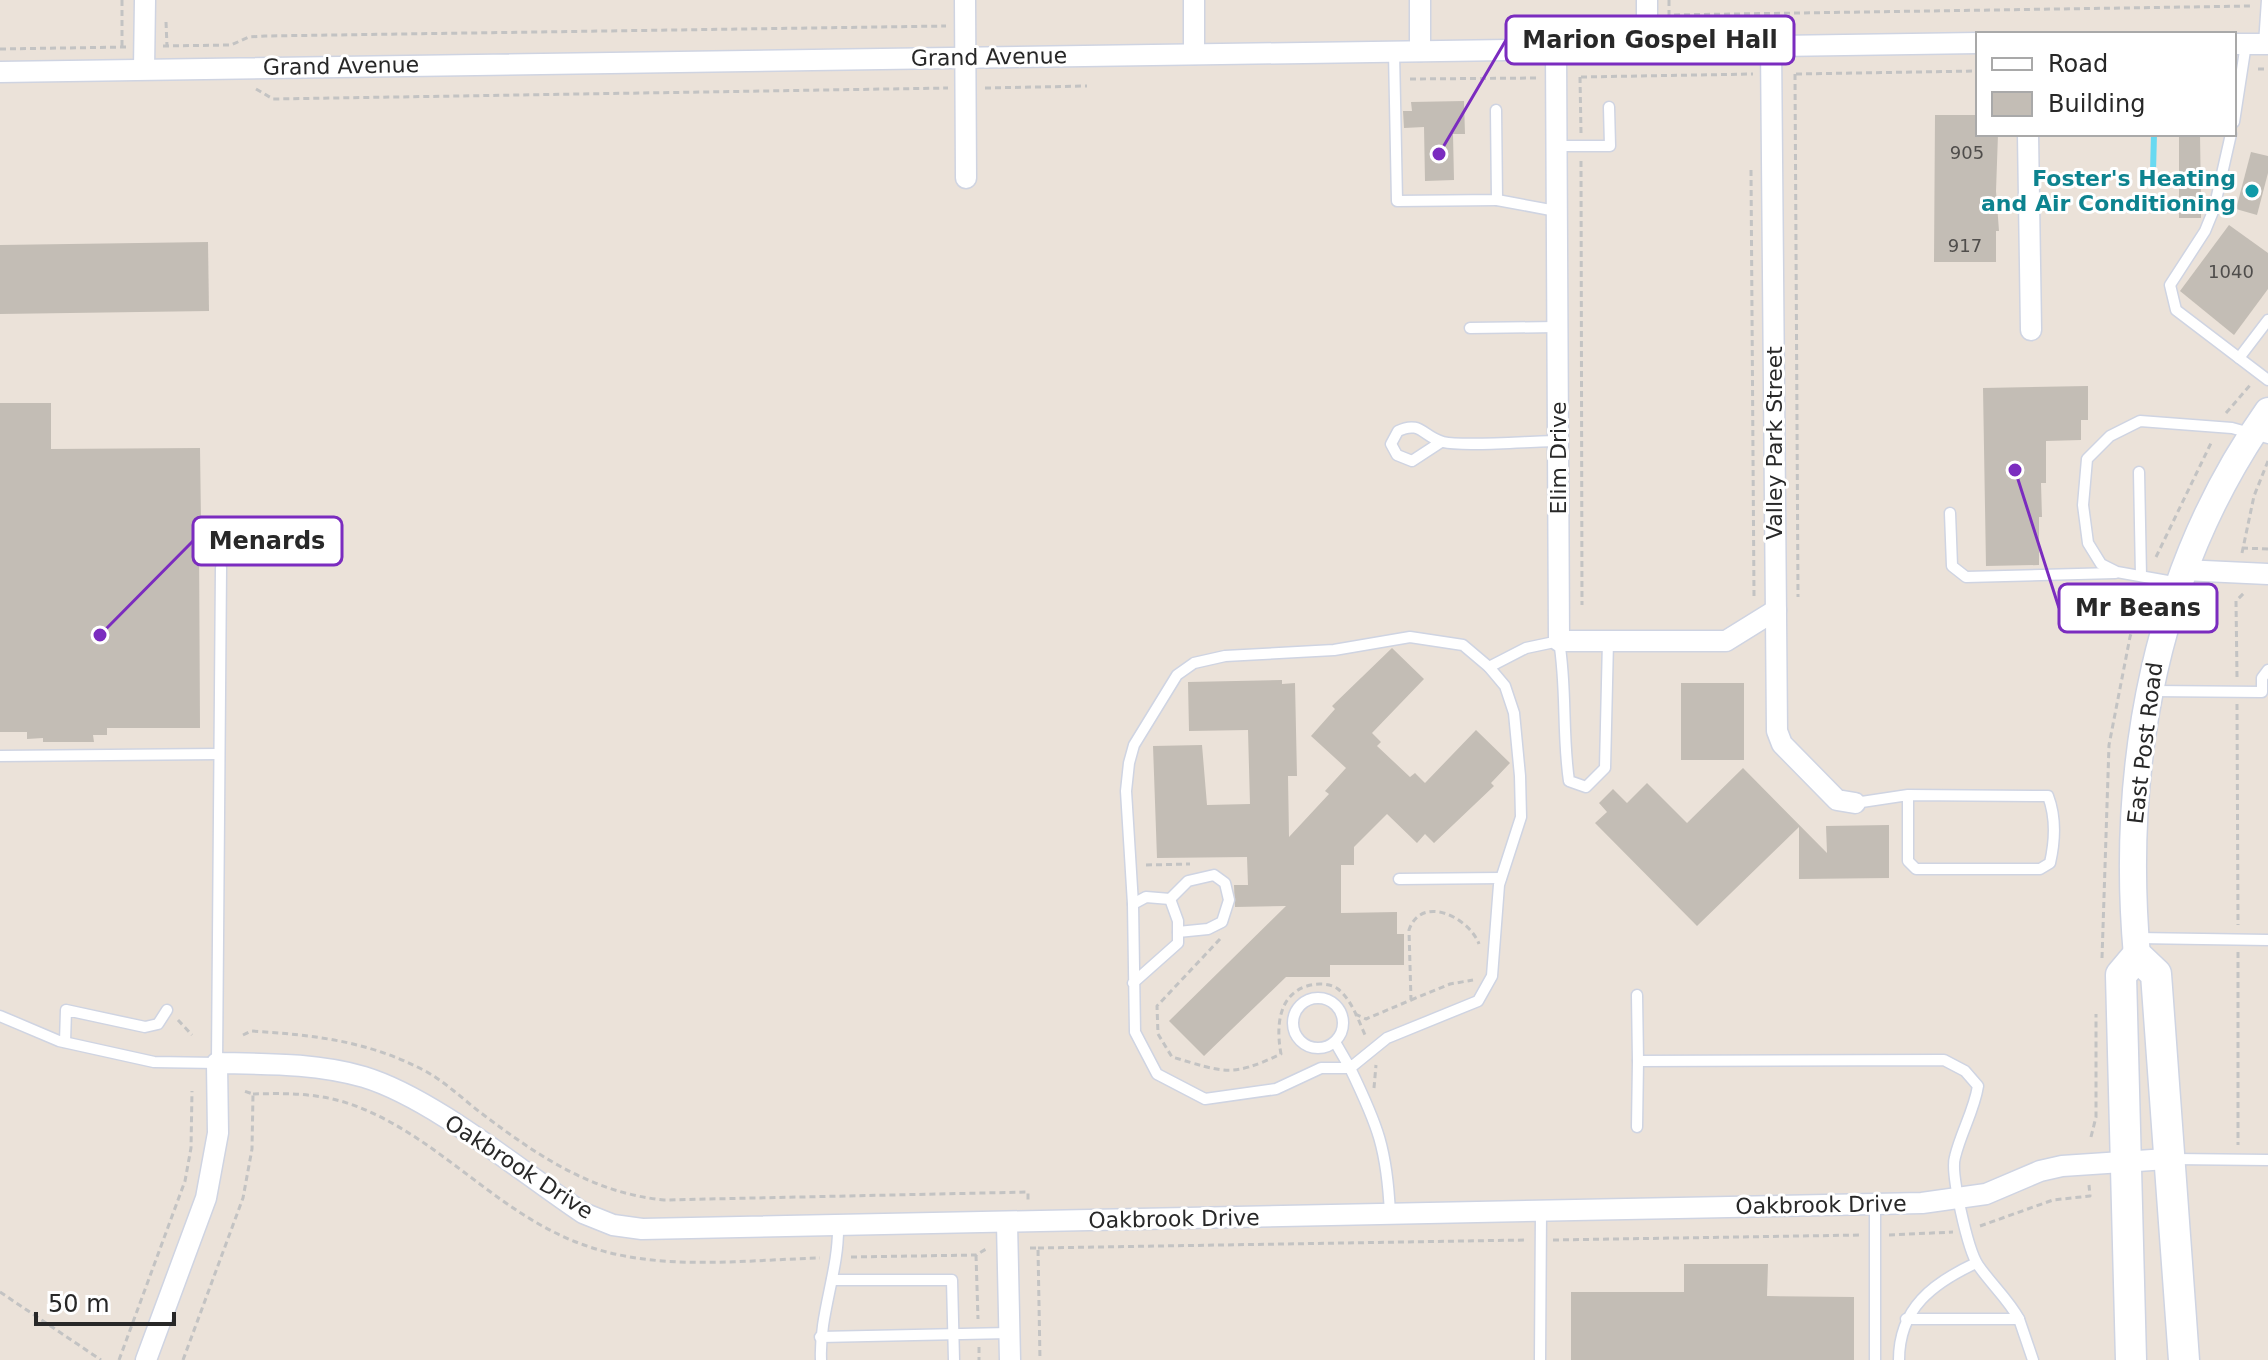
<svg xmlns="http://www.w3.org/2000/svg" width="2268" height="1360" font-family="'DejaVu Sans',sans-serif">
<rect width="100%" height="100%" fill="#ebe2d9"/>
<g fill="none" stroke-linecap="round" stroke-linejoin="round">
<path stroke="#68d9f1" stroke-width="6" d="M2153,172l1,-38"/>
</g>
<g fill="#c3bdb5">
<path d="M1464,101l1,33h-12l1,46 -29,1 -1,-54 -20,1 -1,-17h9l-1,-9z"/>
<path d="M1935,115h43v19h20l-2,57 3,40h-3v31h-62z"/>
<path d="M2179,134h21l1,66 -10,-3 10,7v14h-22z"/>
<path d="M2251,152l17,4v17l-11,42 -21,-6z"/>
<path d="M2229,225l39,28v36l-34,46 -54,-44z"/>
<path d="M208,242l1,69 -209,3v-69z"/>
<path d="M2088,386v34h-7v20l-35,1v42h-5l1,34h-3v48l-53,1 -3,-178z"/>
<path d="M0,403h51v46l149,-1 1,73h54v21h-56l1,186h-93v7h-14l1,7h-51v-4l-16,1v-7h-27z"/>
<path d="M1392,648l32,31 -52,54 9,9 -4,4 33,31 5,-4 10,10 51,-53 34,33 -19,20 3,3 -60,57 -9,-9 -8,9 -30,-29 -33,33v18h-13v48l56,-1v22h7v31h-74v12h-44l-82,79 -35,-35 117,-115 -51,1 -1,-22h14l-1,-28 -90,1 -4,-112 49,-1 5,60 43,-1 -2,-74 -59,1 -1,-49 94,-2v4l13,-1 2,93h-9l1,61 40,-43 -4,-3 21,-23 -35,-32 24,-27 -3,-3z"/>
<rect x="1681" y="683" width="63" height="77"/>
<path d="M1743,768l84,85 -1,-27 63,-1v53l-90,1v-52l-102,99 -102,-103 12,-11 -8,-9 14,-14 14,14 20,-20 40,40z"/>
<path d="M1684,1264h84l-1,32 87,1v63h-283v-68h113z"/>
</g>
<g fill="none" stroke-linecap="round" stroke-linejoin="round">
<defs>
<g id="service">
<path d="M2264,44l3,-44"/>
<path d="M1394,52l3,149 100,-1 -1,-90"/>
<path d="M2234,122l12,-78"/>
<path d="M2231,134l-17,75 -9,22 -35,54 6,25 92,70"/>
<path d="M1556,146h54l-1,-39"/>
<path d="M1497,200l59,11"/>
<path d="M1470,328l87,-1"/>
<path d="M2239,358l29,-38"/>
<path d="M1441,442l-29,19 -15,-6 -6,-11 7,-13c23,-11 25,6 45,11 21,5 89,-1 114,-1"/>
<path d="M2139,472l2,104"/>
<path d="M1950,513l2,53 14,11 149,-4"/>
<path d="M2179,583l-62,-11 -16,-8 -13,-21 -5,-38 4,-46 23,-23 30,-15 92,7 36,10"/>
<path d="M1489,667l37,-19 33,-7c8,47 3,93 10,140l17,6 19,-19 3,-127"/>
<path d="M2152,691l110,1v-14l6,-8"/>
<path d="M0,756l219,-2"/>
<path d="M1855,803l53,-8 140,1c8,21 7,45 2,67l-10,6h-124l-8,-8v-66"/>
<path d="M1399,879l102,-1"/>
<path d="M1170,899l18,-18 26,-6 11,8 4,17 -7,22 -14,7 -30,3"/>
<path d="M1133,904l-7,-113 3,-28 5,-18 43,-70 17,-12 31,-7 109,-6 76,-13 53,8 26,22 16,19 9,27 6,63 1,41 -22,68 -7,91 -14,25 -91,37 -37,30 -15,-26"/>
<path d="M2137,938l131,2"/>
<path d="M1133,983l45,-40v-22l-8,-22 -24,-2 -13,7 2,128 22,42 48,25 71,-10 45,-21h29c28,58 37,81 40,146"/>
<path d="M1637,995l1,66"/>
<circle cx="1318" cy="1023" r="25"/>
<path d="M0,1016l59,25 95,21 63,1 4,-495"/>
<path d="M65,1042l1,-32 79,17 13,-3 9,-14"/>
<path d="M1637,1127l1,-66 306,-1 21,11 13,15c-4,25 -17,46 -23,71 -5,16 13,93 23,108 13,19 30,34 41,54h-113"/>
<path d="M2173,1159l95,1"/>
<path d="M832,1280h120l2,80"/>
<path d="M2019,1319l14,41"/>
<path d="M820,1337l189,-4"/>
<path d="M821,1360c-2,-46 18,-89 17,-134"/>
<path d="M1540,1360l1,-149"/>
<path d="M1875,1360v-156"/>
<path d="M1899,1360c0,-52 34,-77 77,-97"/>
</g>
<g id="minor">
<path d="M965,0l1,178"/>
<path d="M1194,0v54"/>
<path d="M1647,0v47"/>
<path d="M2234,44h34"/>
<path d="M1771,45l6,686 5,13 55,56 18,3"/>
<path d="M1556,49l3,592h167l50,-31"/>
<path d="M1420,51v-51"/>
<path d="M144,69l1,-69"/>
<path d="M0,72l1978,-29"/>
<path d="M2028,134l3,196"/>
<path d="M2183,570l85,4"/>
<path d="M1007,1223l3,137"/>
<path d="M146,1360l60,-162 12,-65 -1,-70c49,1 99,0 147,14 69,21 156,94 219,136l30,12 29,4 1280,-26 64,-9 54,-23 22,-5 105,-7"/>
</g>
<path id="tertiary" d="M2137,956c-17,-191 19,-387 131,-545"/>
<path id="secondary" d="M2131,1360l-10,-385 16,-19 19,18 28,386"/>
</defs>
<use href="#service" stroke="#cfd4e2" stroke-width="13"/>
<use href="#minor" stroke="#cfd4e2" stroke-width="23"/>
<use href="#tertiary" stroke="#cfd4e2" stroke-width="29"/>
<use href="#secondary" stroke="#cfd4e2" stroke-width="33"/>
<g stroke="#c3c3c3" stroke-width="3" stroke-dasharray="6 4" stroke-linecap="butt">
<path d="M1669,0v15l583,-9"/>
<path d="M166,22l1,24"/>
<path d="M1624,30l3,-14"/>
<path d="M122,46v-46"/>
<path d="M163,46l68,-1 18,-8 16,-1 681,-10"/>
<path d="M0,49l126,-2"/>
<path d="M2258,69h10"/>
<path d="M1795,74l3,523"/>
<path d="M1796,74l182,-3"/>
<path d="M1580,77l1,56"/>
<path d="M1581,77l172,-3"/>
<path d="M1410,79l128,-1"/>
<path d="M985,88l102,-2"/>
<path d="M256,89l17,10 675,-11"/>
<path d="M1581,161l1,444"/>
<path d="M1751,170l3,426"/>
<path d="M2226,413l26,-30"/>
<path d="M2242,548l26,1"/>
<path d="M2242,553l12,-57 14,-35"/>
<path d="M2156,557l56,-116"/>
<path d="M2237,677l-1,-76 9,-9"/>
<path d="M2237,704l1,221"/>
<path d="M1146,865l44,-1"/>
<path d="M1220,939l-63,67 1,28 14,23c52,15 58,21 109,-3 -5,-27 -3,-59 26,-68 9,-3 23,-3 31,3 14,11 21,33 28,48"/>
<path d="M2238,952v193"/>
<path d="M2102,958l7,-213 21,-108 14,-47"/>
<path d="M1411,1000l39,-16 23,-4"/>
<path d="M1355,1014l11,5 45,-19 -2,-70c12,-36 60,-13 70,14"/>
<path d="M178,1020l14,15"/>
<path d="M243,1035l8,-4c63,4 119,10 176,41 21,12 39,30 58,44 56,42 109,77 179,84l364,-8v10"/>
<path d="M1374,1088l2,-23"/>
<path d="M253,1094c32,-1 66,-1 97,10 87,30 146,110 234,141 74,27 158,15 236,13"/>
<path d="M2091,1137l5,-20v-103"/>
<path d="M1980,1226l73,-26 37,-4 -1,-11"/>
<path d="M1889,1235l64,-3"/>
<path d="M1553,1240l309,-5"/>
<path d="M1030,1248h8l2,112"/>
<path d="M1038,1248l488,-8"/>
<path d="M976,1255l2,64"/>
<path d="M851,1257l125,-2 10,-6"/>
<path d="M0,1292l101,68"/>
<path d="M979,1347v13"/>
<path d="M119,1360l66,-179 6,-33 1,-57"/>
<path d="M183,1360l60,-162 9,-49 1,-55 -9,-3"/>
</g>
<use href="#service" stroke="#fff" stroke-width="10"/>
<use href="#minor" stroke="#fff" stroke-width="20"/>
<use href="#tertiary" stroke="#fff" stroke-width="26"/>
<use href="#secondary" stroke="#fff" stroke-width="30"/>
</g>
<circle fill="#0f9aa8" stroke="#fff" stroke-width="3" cx="2252" cy="191" r="8"/>
<g text-anchor="middle" dominant-baseline="central" stroke-width="6" stroke-linejoin="round" paint-order="stroke">
<g font-size="18" fill="#4f4d4b">
<text x="1967" y="152">905</text>
<text x="1965" y="245">917</text>
<text x="2231" y="271">1040</text>
</g>
<g font-size="22" fill="#282828" stroke="#fff">
<text transform="translate(989 57) rotate(-1)">Grand Avenue</text>
<text transform="translate(341 66) rotate(-1)">Grand Avenue</text>
<text transform="translate(1774 443) rotate(-90)">Valley Park Street</text>
<text transform="translate(1558 458) rotate(-90)">Elim Drive</text>
<text transform="translate(2145 743) rotate(-83)">East Post Road</text>
<text transform="translate(519 1167) rotate(33)">Oakbrook Drive</text>
<text transform="translate(1821 1205) rotate(-1)">Oakbrook Drive</text>
<text transform="translate(1174 1219) rotate(-1)">Oakbrook Drive</text>
</g>
<g font-size="22" font-weight="bold" fill="#0d838f" stroke="#fff" text-anchor="end">
<text x="2236" y="178">Foster's Heating<tspan x="2236" dy="25">and Air Conditioning</tspan></text>
</g>
</g>
<path fill="none" stroke="#7b2cbf" stroke-width="3" d="M1439 154L1506 40M100 635L193 541M2015 470L2059 608"/>
<g fill="#7b2cbf" stroke="#fff" stroke-width="3">
<circle cx="1439" cy="154" r="8"/>
<circle cx="100" cy="635" r="8"/>
<circle cx="2015" cy="470" r="8"/>
</g>
<g fill="#fff" stroke="#7b2cbf" stroke-width="3">
<rect x="1506" y="16" width="288" height="48" rx="8"/>
<rect x="193" y="517" width="149" height="48" rx="8"/>
<rect x="2059" y="584" width="158" height="48" rx="8"/>
</g>
<g font-size="24" text-anchor="middle" font-weight="bold" fill="#282828">
<text x="1650" y="48">Marion Gospel Hall</text>
<text x="267" y="549">Menards</text>
<text x="2138" y="616">Mr Beans</text>
</g>
<rect x="1976" y="32" width="260" height="104" fill="#ffffff" stroke="#a9a9a9" stroke-width="2"/>
<rect x="1992" y="58" width="40" height="12" fill="#ffffff" stroke="#a9a9a9" stroke-width="2"/>
<text x="2048" y="72" font-size="24" fill="#282828">Road</text>
<rect x="1992" y="92" width="40" height="24" fill="#c3bdb5" stroke="#a9a9a9" stroke-width="2"/>
<text x="2048" y="112" font-size="24" fill="#282828">Building</text>
<path d="M36 1312v12h138v-12" fill="none" stroke="#282828" stroke-width="4"/>
<text x="48" y="1312" font-size="24" fill="#282828" stroke="#ffffff" stroke-width="6" paint-order="stroke">50 m</text>
</svg>
